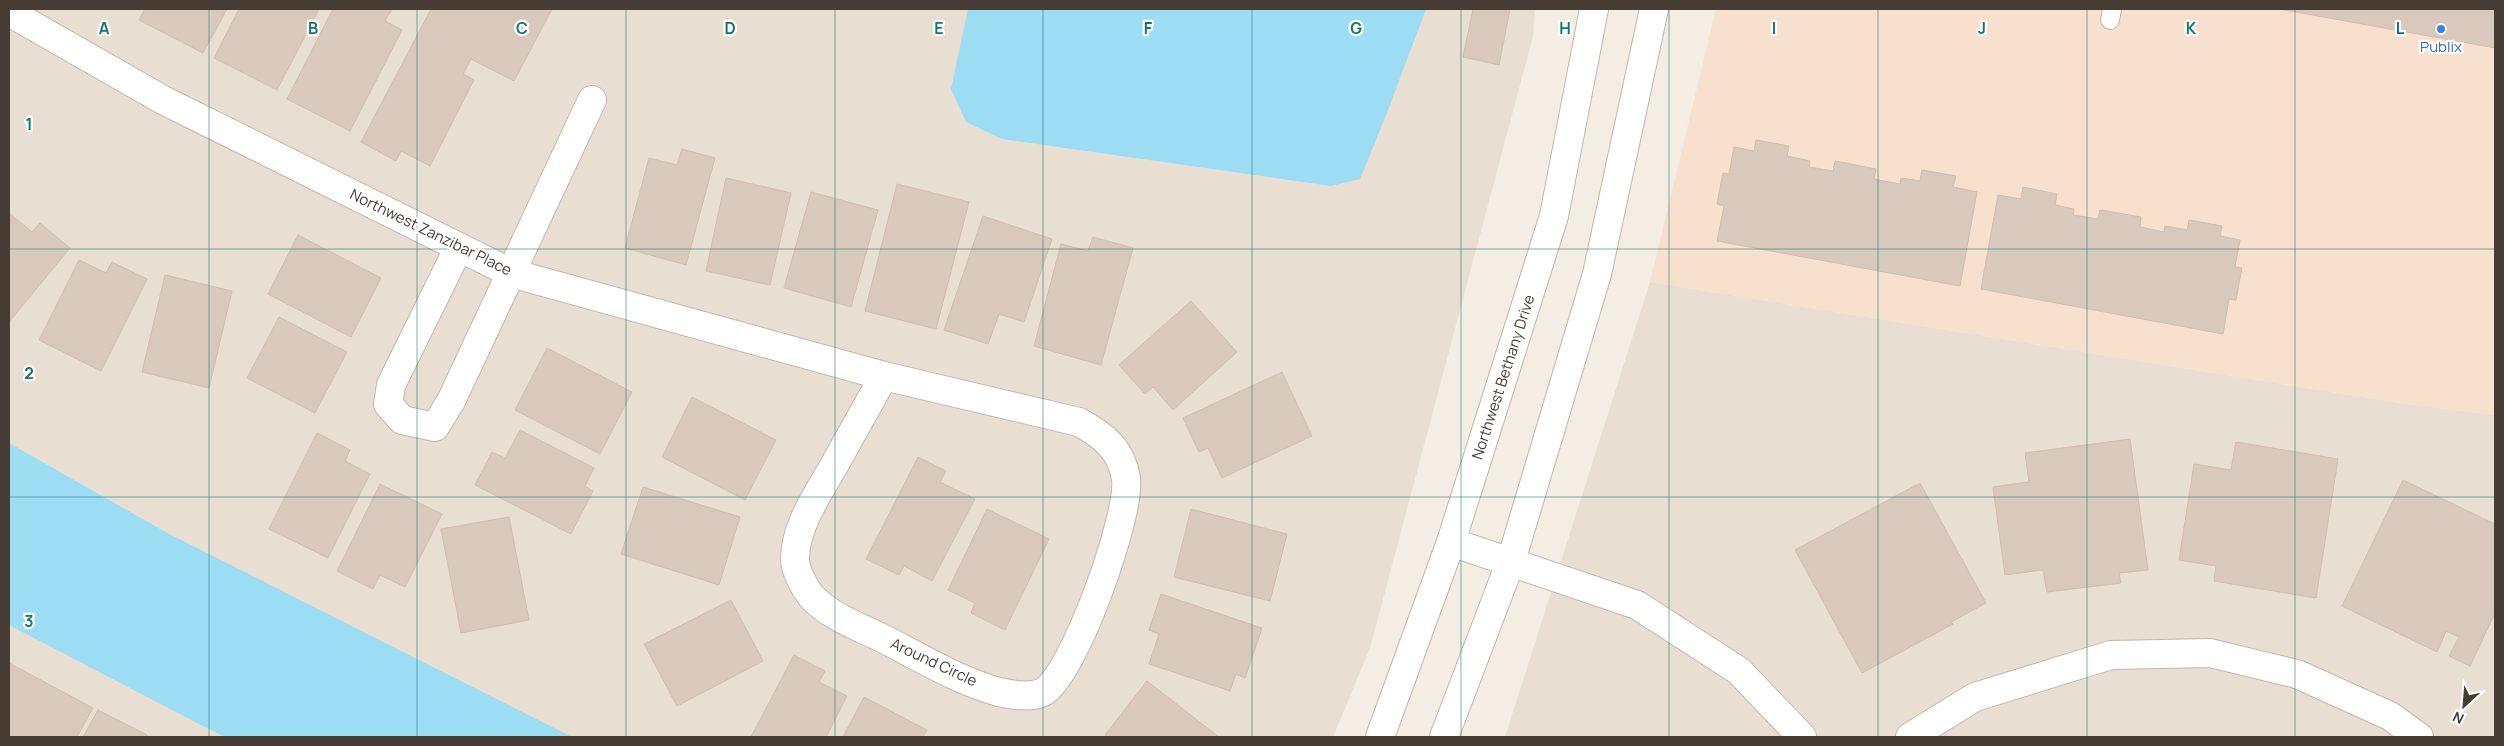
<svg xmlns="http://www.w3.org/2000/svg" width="2504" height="746" font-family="Manrope,sans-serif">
<rect width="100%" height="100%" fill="#f3ede4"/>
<g fill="#e8ded2">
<path d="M9,9h1526l-2,27 -163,612 -37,89h-1324z"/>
<path d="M1650,282l756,122 89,11v322h-990z"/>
</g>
<path fill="#f7e0ce" d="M1716,9h779v406l-89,-11 -756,-122z"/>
<g fill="#9dddf4">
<path d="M968,9h458l-41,109 -25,61 -29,7 -329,-47 -36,-17 -15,-33z"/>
<path d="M9,443l160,91 403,203h-347l-28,-14 -188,-98z"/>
</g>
<g fill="#d9c9bc" stroke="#d1bdac">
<path d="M145,9h82l-24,44 -64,-33z"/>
<path d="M239,9h80l-42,81 -63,-32z"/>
<path d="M333,9h59l-7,12 17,9 -52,101 -63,-32z"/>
<path d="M431,9h121l-38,72 -43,-22 -8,15 11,6 -44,86 -29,-15 -5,10 -35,-19z"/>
<path d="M1473,9h37l-11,56 -36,-8z"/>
<path d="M2279,9h216v39z"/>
<path d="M1756,140l33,6 -2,10 23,5 -1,6 24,4 2,-10 41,8 -2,10 26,5 1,-6 19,3 2,-11 34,6 -3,11 24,5 -17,94 -243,-45 7,-35 -7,-2 6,-31 6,1 5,-27 20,4z"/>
<path d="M682,149l33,9 -29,107 -61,-17 24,-90 28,7z"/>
<path d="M726,178l65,15 -21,92 -64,-14z"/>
<path d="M897,184l72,18 -33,127 -71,-18z"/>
<path d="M2023,187l34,7 -2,11 19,4 -1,6 25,4 2,-9 41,7 -1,10 24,5 1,-6 22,4 2,-10 33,6 -2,10 20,4 -5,27 7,1 -6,32 -7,-1 -6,35 -242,-45 17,-94 23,4z"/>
<path d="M811,192l67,18 -27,97 -67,-19z"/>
<path d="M9,213l23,19 8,-9 30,25 -61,74z"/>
<path d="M983,216l69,23 -28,83 -25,-8 -11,30 -44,-14z"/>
<path d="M298,235l83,43 -30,59 -83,-43z"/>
<path d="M1093,237l40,11 -32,117 -67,-19 27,-102 27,7z"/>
<path d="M79,260l27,13 6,-11 35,17 -46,92 -62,-31z"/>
<path d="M165,275l67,16 -23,97 -67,-16z"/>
<path d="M1191,301l46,51 -64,58 -20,-23 -8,7 -26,-29z"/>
<path d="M279,317l68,35 -32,61 -68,-35z"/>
<path d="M547,348l85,44 -32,62 -85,-44z"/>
<path d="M1282,372l30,64 -90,42 -14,-30 -9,4 -16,-34z"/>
<path d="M692,397l84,43 -31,60 -83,-43z"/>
<path d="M520,430l74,38 -9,18 8,5 -22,43 -96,-49 17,-33 13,6z"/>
<path d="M317,433l33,17 -5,11 25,13 -42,84 -59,-29z"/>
<path d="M2130,439l18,131 -29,3 2,10 -74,9 -4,-22 -38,5 -12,-88 36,-5 -4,-29z"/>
<path d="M2236,442l102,17 -22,139 -102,-17 2,-15 -37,-6 15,-96 37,6z"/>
<path d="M918,457l28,14 -6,11 35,17 -43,82 -28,-15 -5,9 -33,-16z"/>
<path d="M2403,480l92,44v89l-25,53 -21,-10 10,-19 -13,-6 -9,21 -95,-46z"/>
<path d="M1920,483l66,120 -35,19 2,2 -91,49 -67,-123z"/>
<path d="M380,484l62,30 -37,73 -25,-12 -7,14 -36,-18z"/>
<path d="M643,487l97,30 -21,68 -98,-31z"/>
<path d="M987,509l62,30 -44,91 -34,-17 4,-10 -27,-13z"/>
<path d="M1191,509l96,25 -17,67 -96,-24z"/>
<path d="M509,517l20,103 -68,13 -20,-104z"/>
<path d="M1161,594l101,34 -17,50 -9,-4 -6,17 -81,-27 10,-30 -10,-4z"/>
<path d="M731,600l32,61 -86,45 -33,-62z"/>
<path d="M794,655l31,16 -6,11 28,14 -21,41h-75z"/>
<path d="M9,663l84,45 -16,29h-68z"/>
<path d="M1147,681l72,56h-112l-2,-2z"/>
<path d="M864,697l63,33 -4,7h-80z"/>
<path d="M98,710l49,25 -1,2h-63z"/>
</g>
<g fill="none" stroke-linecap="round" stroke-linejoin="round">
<defs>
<path id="lane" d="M2110,20l2,-11"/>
<g id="street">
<path d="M9,12l154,88 348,173 373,103"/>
<path d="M459,247l-68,138 -3,19 14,16 33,7 16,-26 141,-301"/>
<path d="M884,376l195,46c24,13 43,28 47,57 5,35 -52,196 -83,213 -12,6 -30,3 -44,0 -40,-11 -78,-34 -115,-53 -24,-12 -54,-22 -73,-43 -7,-9 -16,-26 -16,-37 0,-34 25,-68 41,-97 16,-29 32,-57 48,-86z"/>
<path d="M1451,542l186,63 102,66 63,66"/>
<path d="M1380,737l71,-195 103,-326 40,-207"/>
<path d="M1444,737l67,-176 86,-287 57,-265"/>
<path d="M1910,737l65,-40 136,-42 99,-2 87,21 93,42 29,21"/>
</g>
</defs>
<use href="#lane" stroke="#c2b6aa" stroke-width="20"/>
<use href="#street" stroke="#c2b6aa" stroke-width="30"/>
<use href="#lane" stroke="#fff" stroke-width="18"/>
<use href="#street" stroke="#fff" stroke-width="28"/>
</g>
<path fill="none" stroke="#0f766e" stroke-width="1" stroke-opacity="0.55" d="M209,9v728M417,9v728M626,9v728M835,9v728M1043,9v728M1252,9v728M1461,9v728M1669,9v728M1878,9v728M2087,9v728M2295,9v728M9,249h2486M9,497h2486"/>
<circle fill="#3f7fe0" stroke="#fff" stroke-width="2" cx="2441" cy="29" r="5"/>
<g text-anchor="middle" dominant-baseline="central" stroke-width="4.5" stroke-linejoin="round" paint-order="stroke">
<g font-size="15" fill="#366cbe" stroke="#fff">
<text x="2441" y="46">Publix</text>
</g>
<g font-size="15" fill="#463c34" stroke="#fff">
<text transform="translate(431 232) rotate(26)">Northwest Zanzibar Place</text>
<text transform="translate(1503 377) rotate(-72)">Northwest Bethany Drive</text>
<text transform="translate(934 662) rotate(25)">Around Circle</text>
</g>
</g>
<g font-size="16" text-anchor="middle" font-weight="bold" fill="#0f766e" stroke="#fff" stroke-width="4.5" stroke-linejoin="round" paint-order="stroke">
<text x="104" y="34">A</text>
<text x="313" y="34">B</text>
<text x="522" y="34">C</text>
<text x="730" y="34">D</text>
<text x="939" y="34">E</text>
<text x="1148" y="34">F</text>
<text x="1356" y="34">G</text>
<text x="1565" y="34">H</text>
<text x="1774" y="34">I</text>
<text x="1982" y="34">J</text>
<text x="2191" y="34">K</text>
<text x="2400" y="34">L</text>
<text x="29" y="130">1</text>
<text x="29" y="379">2</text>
<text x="29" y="627">3</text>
</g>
<rect width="2504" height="746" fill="none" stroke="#463c34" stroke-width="20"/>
<g transform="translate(2464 706) rotate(206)" stroke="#ffffff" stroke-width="4" paint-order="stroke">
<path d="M0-4L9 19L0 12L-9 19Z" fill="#463c34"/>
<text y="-8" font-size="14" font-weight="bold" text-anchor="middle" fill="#463c34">N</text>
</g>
</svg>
